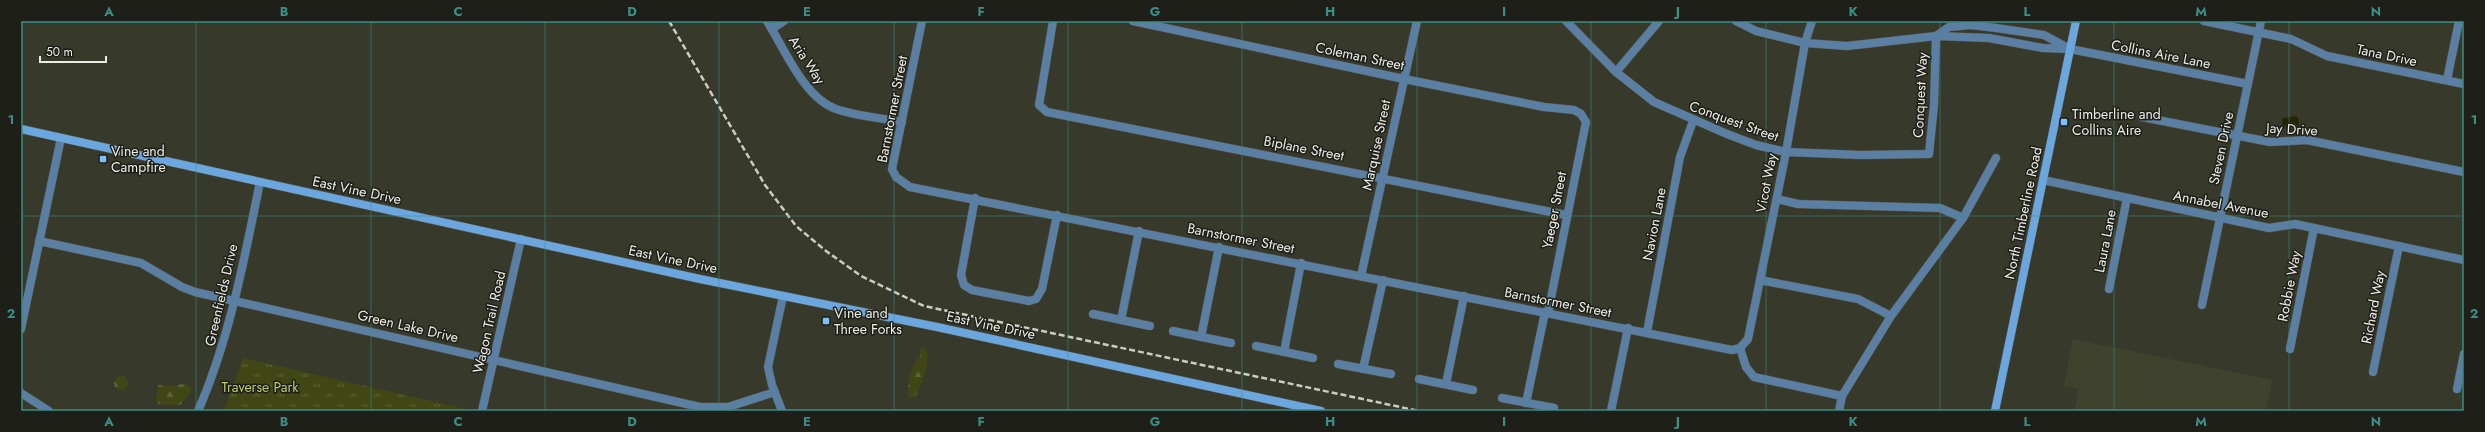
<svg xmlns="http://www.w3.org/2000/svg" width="2485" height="432" font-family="Jost,sans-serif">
<defs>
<pattern id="forest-firs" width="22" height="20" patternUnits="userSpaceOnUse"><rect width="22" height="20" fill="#414714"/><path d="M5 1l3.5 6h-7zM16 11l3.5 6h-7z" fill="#5d6236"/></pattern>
<pattern id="park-tufts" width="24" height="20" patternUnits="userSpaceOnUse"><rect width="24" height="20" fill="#414714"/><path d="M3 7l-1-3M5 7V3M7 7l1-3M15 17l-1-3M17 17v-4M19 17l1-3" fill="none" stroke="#5d6236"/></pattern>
<pattern id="water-waves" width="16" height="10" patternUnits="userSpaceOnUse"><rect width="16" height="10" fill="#232603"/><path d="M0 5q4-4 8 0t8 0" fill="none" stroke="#434628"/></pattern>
</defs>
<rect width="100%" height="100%" fill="#37392a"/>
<path fill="#3f432d" d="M2073,339l199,41 -6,31h-192l5,-22 -15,-3z"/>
<g fill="url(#forest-firs)">
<path d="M925,347c7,12 -3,37 -9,49l-7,2c-2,-15 0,-31 11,-41v-9z"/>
<circle cx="121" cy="383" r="7"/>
<path d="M186,383l5,5 -1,5 -10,12 -22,-1 -2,-5 2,-14 16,1z"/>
</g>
<path fill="url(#park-tufts)" d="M243,358l227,52v1h-246z"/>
<path fill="url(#water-waves)" d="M2298,116l1,10 -16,2 -1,-10z"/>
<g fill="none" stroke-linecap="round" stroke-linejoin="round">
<defs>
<g id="street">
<path d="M767,21c17,27 37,77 69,88 20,7 45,9 66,13"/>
<path d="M922,21l-30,148 4,8 14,10 822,163 8,-2"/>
<path d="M1053,21l-14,84 8,7 519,103"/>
<path d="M1133,21l271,58 140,28 30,3 7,4 5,8 -38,191"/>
<path d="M1566,21l50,51 38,30 73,32 29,11 30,7 75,3 68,-1 5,-49 2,-69"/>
<path d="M1736,21l20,10 49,12 42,3 89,-10 53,2 54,10 27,1 178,35"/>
<path d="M2204,21l87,18 36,17 137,28"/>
<path d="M772,29l12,-8"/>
<path d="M1936,36l13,-9 22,-2 25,3 48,7 24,13"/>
<path d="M1616,72l43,-51"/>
<path d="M2447,80l12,-59"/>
<path d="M2142,117l128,25 37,-2 157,32"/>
<path d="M2043,180l226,48 26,-4 169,36"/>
<path d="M975,198l-14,77 3,10 8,5 57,11 7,-2 6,-10 15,-74"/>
<path d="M1777,199l21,5 142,4 23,10"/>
<path d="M39,241l102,22 41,24 13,5 505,115h28l47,-15"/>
<path d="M1361,276l56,-255"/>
<path d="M1760,280l98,19 33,17"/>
<path d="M2109,289l18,-91"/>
<path d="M2202,305l59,-284"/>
<path d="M1093,314l57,12"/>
<path d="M1121,320l18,-89"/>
<path d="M21,329l40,-191"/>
<path d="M1173,331l58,12"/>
<path d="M1647,332l33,-175 13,-36"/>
<path d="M1201,337l18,-90"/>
<path d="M1256,346l57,12"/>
<path d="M1740,348l8,-9 38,-187 19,-109 7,-22"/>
<path d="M1740,348l6,19 8,10 88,19"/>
<path d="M2290,349l24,-121"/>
<path d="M1284,352l17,-89"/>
<path d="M1338,364l53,10"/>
<path d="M1363,369l20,-89"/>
<path d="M2373,372l26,-126"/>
<path d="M1419,379l54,11"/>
<path d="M1446,384l18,-88"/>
<path d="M2457,389l7,-35"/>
<path d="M21,393l28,18"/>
<path d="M1502,398l52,10"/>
<path d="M1526,403l19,-91"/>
<path d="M198,411c32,-73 46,-151 62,-229"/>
<path d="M482,411l39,-172"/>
<path d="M782,411l-10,-26 -4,-18 15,-71"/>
<path d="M1611,411l17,-83"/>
<path d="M1839,411l3,-15 49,-80 72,-98 33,-60"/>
</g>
<g id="secondary">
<path d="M21,129l679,150 237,48 384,84"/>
<path d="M1995,411l81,-390"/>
</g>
</defs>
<use href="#street" stroke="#545648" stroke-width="9"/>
<use href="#secondary" stroke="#545648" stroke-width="9"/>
<use href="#street" stroke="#5b7fa2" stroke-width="8"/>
<use href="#secondary" stroke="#6ba7de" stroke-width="8"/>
<path stroke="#cbcdc3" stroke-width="2.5" stroke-dasharray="6 3" stroke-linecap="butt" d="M669,21l96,164 31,41 30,25 35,25 63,30 495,105"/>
</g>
<path fill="none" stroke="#3b8e86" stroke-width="1" stroke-opacity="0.55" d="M196,21v390M371,21v390M545,21v390M719,21v390M894,21v390M1068,21v390M1242,21v390M1417,21v390M1591,21v390M1766,21v390M1940,21v390M2114,21v390M2289,21v390M21,216h2443"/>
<g fill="#7ebef9" stroke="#1e1f19" stroke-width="1.5">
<rect x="2060" y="118" width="8" height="8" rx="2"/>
<rect x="99" y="155" width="8" height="8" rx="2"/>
<rect x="822" y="317" width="8" height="8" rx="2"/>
</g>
<g text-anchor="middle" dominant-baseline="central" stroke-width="3" stroke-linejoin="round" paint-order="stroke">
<g font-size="14" fill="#ebede4" stroke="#1e1f19">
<text transform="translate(2161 54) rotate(11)">Collins Aire Lane</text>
<text transform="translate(2387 55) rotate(12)">Tana Drive</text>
<text transform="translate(1360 56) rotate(12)">Coleman Street</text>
<text transform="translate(807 60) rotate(57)">Aria Way</text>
<text transform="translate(1920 95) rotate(-87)">Conquest Way</text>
<text transform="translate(892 109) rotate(-79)">Barnstormer Street</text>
<text transform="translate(1734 121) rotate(20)">Conquest Street</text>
<text transform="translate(2292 129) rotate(3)">Jay Drive</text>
<text transform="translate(1376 145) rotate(-78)">Marquise Street</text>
<text transform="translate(1304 148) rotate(11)">Biplane Street</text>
<text transform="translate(2221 148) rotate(-78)">Steven Drive</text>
<text transform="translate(1766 183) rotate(-79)">Vicot Way</text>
<text transform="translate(357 190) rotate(12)">East Vine Drive</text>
<text transform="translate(2221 204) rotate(11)">Annabel Avenue</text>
<text transform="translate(1554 210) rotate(-79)">Yaeger Street</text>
<text transform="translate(2023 213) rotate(-78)">North Timberline Road</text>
<text transform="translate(1654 224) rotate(-79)">Navion Lane</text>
<text transform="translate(1241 238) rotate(11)">Barnstormer Street</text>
<text transform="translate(2105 241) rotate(-79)">Laura Lane</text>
<text transform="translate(673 259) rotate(12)">East Vine Drive</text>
<text transform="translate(2289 286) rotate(-79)">Robbie Way</text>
<text transform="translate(221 295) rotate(-77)">Greenfields Drive</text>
<text transform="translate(1558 302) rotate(11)">Barnstormer Street</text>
<text transform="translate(2373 307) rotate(-79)">Richard Way</text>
<text transform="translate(489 322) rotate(-77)">Wagon Trail Road</text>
<text transform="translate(991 325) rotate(12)">East Vine Drive</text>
<text transform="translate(408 326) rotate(13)">Green Lake Drive</text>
</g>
<g font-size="14" fill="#ebede4" stroke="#1e1f19" text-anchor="start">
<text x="2072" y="114">Timberline and<tspan x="2072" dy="16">Collins Aire</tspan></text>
<text x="111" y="151">Vine and<tspan x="111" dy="16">Campfire</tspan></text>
<text x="834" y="313">Vine and<tspan x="834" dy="16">Three Forks</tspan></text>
</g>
<g font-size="14" fill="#bdc96b" stroke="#1e1f19">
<text x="260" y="387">Traverse Park</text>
</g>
</g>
<rect width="2485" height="432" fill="none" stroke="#1e1f19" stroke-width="44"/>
<path d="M40 56v6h66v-6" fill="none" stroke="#ebede4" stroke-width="2"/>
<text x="46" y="56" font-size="12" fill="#ebede4" stroke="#1e1f19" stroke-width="3" paint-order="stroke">50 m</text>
<rect x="22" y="22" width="2441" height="388" fill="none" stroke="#3b8e86" stroke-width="1.5"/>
<g font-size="13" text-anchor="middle" font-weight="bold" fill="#3b8e86">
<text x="109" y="16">A</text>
<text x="284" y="16">B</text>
<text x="458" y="16">C</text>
<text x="632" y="16">D</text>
<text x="807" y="16">E</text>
<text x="981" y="16">F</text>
<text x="1155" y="16">G</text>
<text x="1330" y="16">H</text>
<text x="1504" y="16">I</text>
<text x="1678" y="16">J</text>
<text x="1853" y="16">K</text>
<text x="2027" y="16">L</text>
<text x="2201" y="16">M</text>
<text x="2376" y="16">N</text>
<text x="11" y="124">1</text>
<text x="2474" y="124">1</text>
<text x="11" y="318">2</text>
<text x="2474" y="318">2</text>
<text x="109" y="426">A</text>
<text x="284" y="426">B</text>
<text x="458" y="426">C</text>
<text x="632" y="426">D</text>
<text x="807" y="426">E</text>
<text x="981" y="426">F</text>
<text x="1155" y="426">G</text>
<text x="1330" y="426">H</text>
<text x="1504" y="426">I</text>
<text x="1678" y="426">J</text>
<text x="1853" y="426">K</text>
<text x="2027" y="426">L</text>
<text x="2201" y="426">M</text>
<text x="2376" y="426">N</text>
</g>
</svg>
